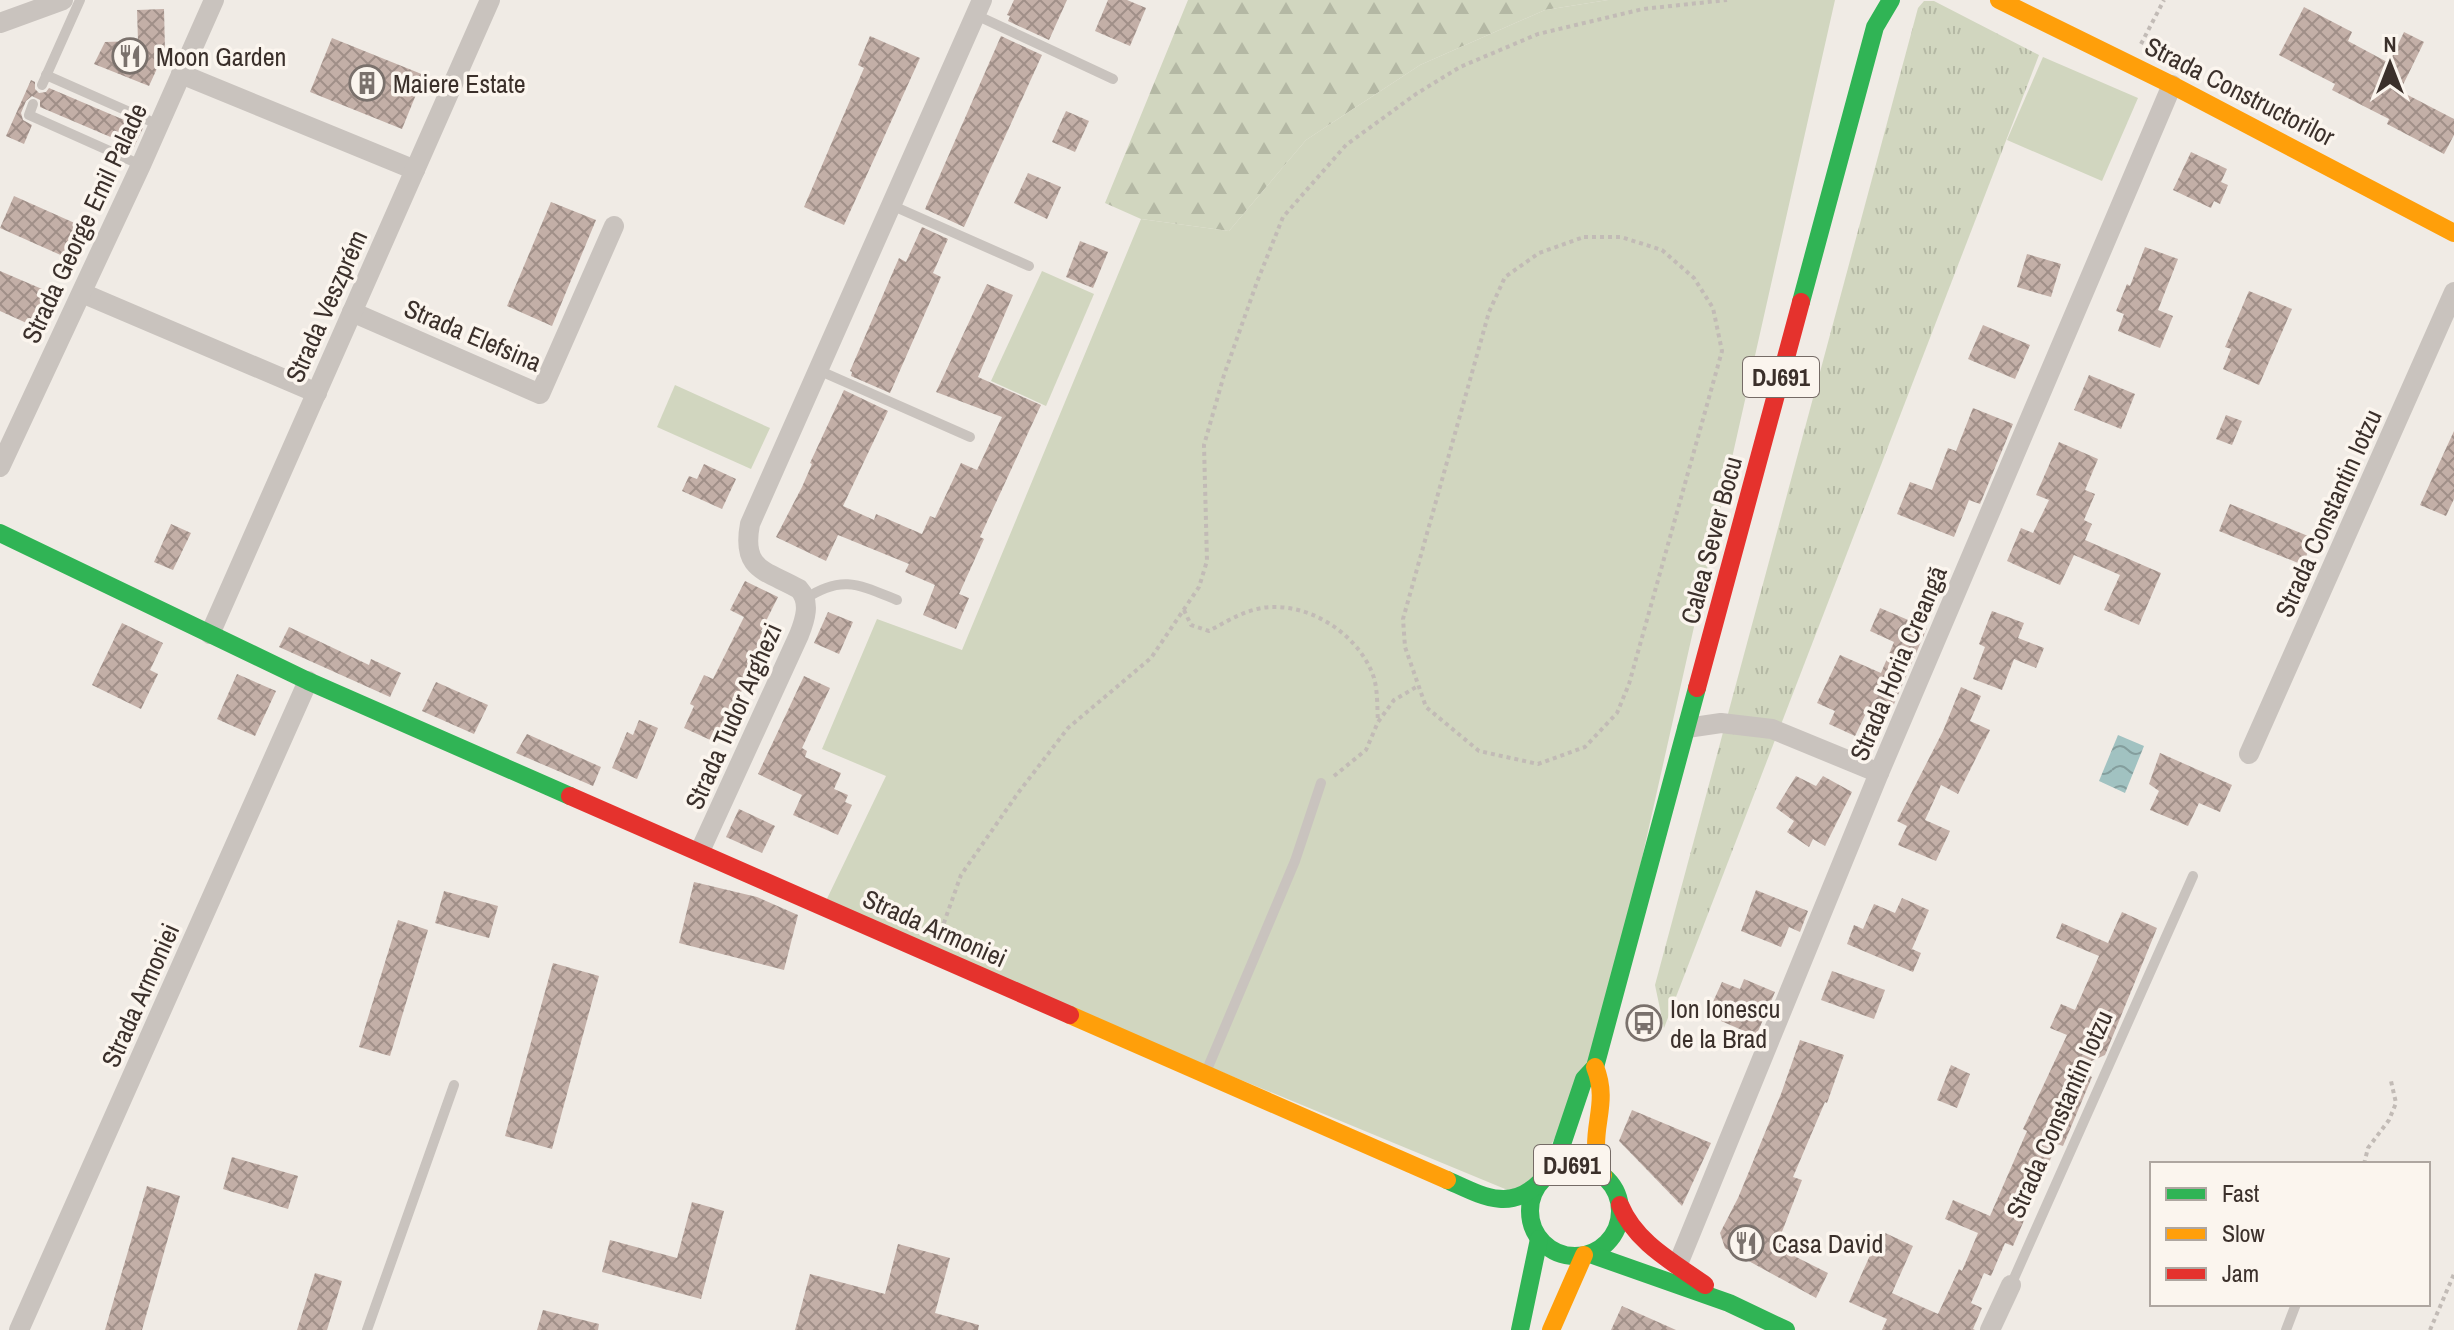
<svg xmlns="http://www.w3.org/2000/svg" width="2454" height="1330" font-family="'Archivo Narrow',sans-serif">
<defs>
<pattern id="grass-tufts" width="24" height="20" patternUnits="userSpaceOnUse" patternTransform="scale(2)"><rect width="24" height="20" fill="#d1d6bf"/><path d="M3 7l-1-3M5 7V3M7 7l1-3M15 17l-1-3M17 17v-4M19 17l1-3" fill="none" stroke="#b4b8a4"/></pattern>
<pattern id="forest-firs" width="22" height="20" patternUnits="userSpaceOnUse" patternTransform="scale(2)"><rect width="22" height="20" fill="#d1d6bf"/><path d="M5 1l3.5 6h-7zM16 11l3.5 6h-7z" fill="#b4b8a4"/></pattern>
<pattern id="water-waves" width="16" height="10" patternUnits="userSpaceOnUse" patternTransform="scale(2)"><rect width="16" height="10" fill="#a1c2c1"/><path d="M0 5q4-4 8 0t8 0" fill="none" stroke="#849e9d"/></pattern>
<pattern id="building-cross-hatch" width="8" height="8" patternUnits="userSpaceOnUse" patternTransform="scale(2)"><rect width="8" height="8" fill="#c3afa7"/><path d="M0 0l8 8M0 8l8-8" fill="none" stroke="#a08f88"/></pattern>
</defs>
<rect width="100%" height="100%" fill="#f0ebe5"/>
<path fill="url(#grass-tufts)" d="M1924,1h10l105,54 -375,973 -9,-43 263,-977z"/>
<path fill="url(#forest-firs)" d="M1188,0h420l-63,10 -125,55 -114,75 -77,91 -88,-12 -36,-16z"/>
<g fill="#d1d6bf">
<path d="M1608,0h227l-240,1067 -73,129 -699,-289 63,-131 -64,-27 55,-130 85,31 179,-431 88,12 77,-91 114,-75 125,-55z"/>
<path d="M2043,57l95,41 -36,83 -95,-41z"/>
<path d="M1042,271l52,23 -48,112 -55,-25z"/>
<path d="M675,385l95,43 -19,41 -94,-42z"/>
</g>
<path fill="url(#water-waves)" d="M2118,735l26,11 -19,47 -26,-12z"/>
<g fill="url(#building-cross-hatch)">
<path d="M1014,0h53l-18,40 -41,-19 2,-5 -3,-1z"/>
<path d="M1108,0h19l19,8 -16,38 -35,-15z"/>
<path d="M2304,7l48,25 -4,9 41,22 15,-31 20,10 -24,49 54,28v16l-10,19 -57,-30 2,-5 -57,-29 3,-6 -56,-29z"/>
<path d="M164,9l1,42 -16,35 -55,-22 11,-22 33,-1 -1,-31z"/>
<path d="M870,36l50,22 -76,167 -40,-18 60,-139 -6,-3z"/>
<path d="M1001,36l41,19 -78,172 -39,-18z"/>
<path d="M332,38l92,37 -22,54 -92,-37z"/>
<path d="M31,80l4,2v7l4,4 7,-1 3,-4 94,40 -9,19 -94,-40v-7l-8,-4 -6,5 -5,12 2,7 9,5 -8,19 -18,-8z"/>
<path d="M1066,111l23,10 -14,31 -23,-10z"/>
<path d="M2191,152l36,17 -6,13 7,3 -8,19 -6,-3 -3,7 -38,-18z"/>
<path d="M1028,173l33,14 -14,32 -33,-16z"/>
<path d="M14,196l74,33 -14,32 -74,-33z"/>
<path d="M551,202l45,18 -44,106 -45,-20z"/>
<path d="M922,227l26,12 -15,34 8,4 -51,116 -39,-17 1,-4 -2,-1 49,-113 7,4z"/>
<path d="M1080,241l28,11 -15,36 -27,-11z"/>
<path d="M2145,247l33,12 -20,51 15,6 -13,32 -42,-17 6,-17 -8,-3 11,-27 3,2z"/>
<path d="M2027,254l34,10 -10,33 -34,-10z"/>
<path d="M0,271l56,24 -14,35 -42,-19z"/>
<path d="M987,284l26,11 -35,82 63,28 -61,132 4,2 -25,55 10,4 -13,31 -33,-14 12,-30 -30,-13 4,-8 -71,-29 -12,26 -50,-24 26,-50 10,-23 -2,-1 34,-73 44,21 -45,95 31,14 2,-6 46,20 8,-18 5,2 26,-55 16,7 25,-53 -66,-25z"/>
<path d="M2249,291l43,18 -33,76 -36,-16 8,-20 -6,-2z"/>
<path d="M1983,325l47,20 -15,34 -47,-20z"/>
<path d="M2089,375l46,19 -14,35 -47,-19z"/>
<path d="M1973,408l40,16 -33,80 -11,-4 -15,37 -57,-23 13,-32 22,8 16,-42 8,3z"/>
<path d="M2226,415l16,6 -10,24 -16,-6z"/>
<path d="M2454,431v68l-8,17 -26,-11z"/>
<path d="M2059,442l39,17 -13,31 10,4 -11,26 8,4 -7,16 76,33 -22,52 -35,-15 16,-35 -46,-20 -14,30 -53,-24 14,-33 12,5 16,-33 -13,-5z"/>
<path d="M704,464l32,15 -14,30 -40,-18 7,-15 8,3z"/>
<path d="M2230,504l83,34 -10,27 -84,-34z"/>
<path d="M171,524l20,9 -18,37 -19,-8z"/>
<path d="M745,581l33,16 -17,34 7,4 -51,108 -33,-15 10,-22 -4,-2 14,-29 9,4 31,-62 -14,-7z"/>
<path d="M1880,608l47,20 -39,90 -20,-9 -13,27 -26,-12 6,-13 -18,-8 23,-48 41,18 13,-31 -24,-11z"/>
<path d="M1992,611l32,12 -6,15 26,10 -8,20 -22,-9 -12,31 -29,-11 12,-32 -6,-3z"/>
<path d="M828,612l25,10 -14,32 -25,-11z"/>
<path d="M122,623l41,20 -13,27 8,4 -17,35 -49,-24z"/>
<path d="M289,627l80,38 2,-6 30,14 -11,24 -111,-50z"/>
<path d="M237,674l39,17 -21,45 -38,-17z"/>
<path d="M804,676l26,12 -28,60 5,3 -2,6 36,16 -7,16 14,6 -3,7 7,3 -14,30 -45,-20 9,-20 -44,-21z"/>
<path d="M436,682l52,23 -14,29 -52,-23z"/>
<path d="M1961,687l20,9 -11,25 20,9 -32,64 -17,-9 -16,35 25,11 -14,30 -38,-16 9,-19 -10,-5 46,-90z"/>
<path d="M639,720l19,8 -21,51 -25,-11 15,-36 6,3z"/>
<path d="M527,734l74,33 -8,19 -77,-33z"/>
<path d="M2160,753l72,32 -12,27 -21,-9 -11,23 -38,-16 9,-19 -10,-7z"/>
<path d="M1796,776l20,10 7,-10 29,16 -27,54 -12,-7 -4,8 -22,-15 7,-11 -18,-13z"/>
<path d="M739,809l36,17 -13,27 -36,-16z"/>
<path d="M694,882l63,15 41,18 -14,55 -105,-27z"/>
<path d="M1756,890l52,21 -8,21 -11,-5 -8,20 -40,-16z"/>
<path d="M444,891l54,15 -9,32 -54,-15z"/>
<path d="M1902,898l27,12 -17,39 9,4 -8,19 -66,-28 7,-19 9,4 11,-25 21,9z"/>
<path d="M2122,912l35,16 -52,127 -31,14 18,8 -29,69 -6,-2 -44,102 -8,-3 -14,33 -7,-3 -13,30 11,5 -9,21 2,1h-93l5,-11 -38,-17 32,-71 32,15 -21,47 46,21 21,-45 3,2 16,-38 -33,-14 8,-19 37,16 37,-85 -4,-2 44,-94 -17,-7 11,-24 14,6 24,-54 -43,-18 6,-15 46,20z"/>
<path d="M398,920l30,10 -38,126 -31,-9z"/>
<path d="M553,963l46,13 -47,173 -47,-13z"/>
<path d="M1832,971l53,19 -11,29 -53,-19z"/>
<path d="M1744,979l31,13 -19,44 -49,-21 15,-33 18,7z"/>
<path d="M1800,1040l44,15 -17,48 -2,-1 -32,75 9,3 -24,62 13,7 -3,4 40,20 -12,25 -91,-50 -5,-15 18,-35 43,-104z"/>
<path d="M1951,1065l19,9 -13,34 -20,-8z"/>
<path d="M1632,1110l79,33 -29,63 -63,-65z"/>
<path d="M232,1157l66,19 -10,33 -65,-20z"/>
<path d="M147,1186l33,10 -38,134h-37z"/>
<path d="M692,1202l32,9 -23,88 -99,-27 8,-32 67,18z"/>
<path d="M898,1244l52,14 -15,55 44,12 -1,5h-183l15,-56 75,20z"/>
<path d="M315,1273l27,8 -15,49h-30z"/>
<path d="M1622,1306l54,24h-65z"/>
<path d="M543,1310l56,14 -1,6h-61z"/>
</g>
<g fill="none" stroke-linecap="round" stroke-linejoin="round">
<g stroke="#c2bbb6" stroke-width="4" stroke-dasharray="4 4" stroke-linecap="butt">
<path d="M2141,44l23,-44"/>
<path d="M1584,237h37l41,13 32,28 19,30 9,43 -93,333 -12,29 -32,34 -47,17 -59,-13 -53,-44 -21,-60 -2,-28 86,-307 16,-35 34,-24z"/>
<path d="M1184,610l7,15 18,6c20,-11 41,-24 64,-24 43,-1 88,31 101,71 4,14 3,30 4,44"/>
<path d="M1334,776l32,-26 12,-28 16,-22 24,-14"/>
<path d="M941,931l20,-56 57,-82 50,-65 83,-70 48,-71 8,-26 -3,-116 20,-70 33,-93 26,-65 63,-72 70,-51 44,-27 78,-33 105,-25 84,-9"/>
<path d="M2364,1164l4,-16 21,-28 7,-17 -5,-22"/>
<path d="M2430,1330l24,-56"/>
</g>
<g stroke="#c9c3be" stroke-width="10">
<path d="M976,15l137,64"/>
<path d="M46,75l113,50"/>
<path d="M42,85l38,-85"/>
<path d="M33,104l-4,11 112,50"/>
<path d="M891,205l138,61"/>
<path d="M818,370l152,67"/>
<path d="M805,599c37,-25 55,-14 92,1"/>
<path d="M1206,1072l89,-211 26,-78"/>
<path d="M2011,1285l182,-409"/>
<path d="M367,1330l87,-245"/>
<path d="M2286,1330l10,-26"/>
</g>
<g stroke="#c9c3be" stroke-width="20">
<path d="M0,23l63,-23"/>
<path d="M181,74l234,96"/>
<path d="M82,293l235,100"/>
<path d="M352,312l188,82 74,-168"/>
<path d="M0,467l141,-302 73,-165"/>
<path d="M210,634l280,-634"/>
<path d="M1687,728l34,-5 51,6 107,44"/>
<path d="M2249,754l205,-462"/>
<path d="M700,851l99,-216c6,-15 12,-33 0,-46 -33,-19 -58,-18 -49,-65l232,-524"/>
<path d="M1678,1264l201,-491 293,-688"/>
<path d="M19,1330l289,-649"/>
<path d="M1990,1330l21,-45"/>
</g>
<g stroke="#30b455" stroke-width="18">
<path d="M1801,302l74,-275 16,-27"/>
<path d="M0,533l308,148 262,115"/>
<circle cx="1575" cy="1211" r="45"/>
<path d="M1553,1171l31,-92 11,-12 102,-379"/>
<path d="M1447,1180c34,15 62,33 93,2"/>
<path d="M1590,1254l139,49 57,27"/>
<path d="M1520,1330l19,-91"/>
</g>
<g stroke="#ff9f0a" stroke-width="18">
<path d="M1999,0l173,85 282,148"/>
<path d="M1070,1015l377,165"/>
<path d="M1595,1067c17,42 -11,66 8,108"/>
<path d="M1551,1330l33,-75"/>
</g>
<g stroke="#e5322d" stroke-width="18">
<path d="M1697,688l104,-386"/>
<path d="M570,796l500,219"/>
<path d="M1620,1205c16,38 53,57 85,80"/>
</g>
</g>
<defs>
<symbol id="restaurant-ring" viewBox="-11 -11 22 22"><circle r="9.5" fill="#fbf5ee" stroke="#7a716c" stroke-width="1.5"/><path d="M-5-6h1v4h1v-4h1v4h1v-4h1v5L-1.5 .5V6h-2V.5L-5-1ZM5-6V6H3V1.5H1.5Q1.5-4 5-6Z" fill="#7a716c"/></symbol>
<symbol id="building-ring" viewBox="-11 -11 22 22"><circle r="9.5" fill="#fbf5ee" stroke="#7a716c" stroke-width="1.5"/><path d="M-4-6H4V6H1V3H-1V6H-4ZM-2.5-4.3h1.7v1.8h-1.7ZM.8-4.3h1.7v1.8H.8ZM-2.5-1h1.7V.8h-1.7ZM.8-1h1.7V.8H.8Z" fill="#7a716c"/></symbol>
<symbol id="bus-ring" viewBox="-11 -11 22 22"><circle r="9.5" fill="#fbf5ee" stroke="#7a716c" stroke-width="1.5"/><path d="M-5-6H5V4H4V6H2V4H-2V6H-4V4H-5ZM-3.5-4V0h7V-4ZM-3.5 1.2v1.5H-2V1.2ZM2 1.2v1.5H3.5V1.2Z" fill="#7a716c"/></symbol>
</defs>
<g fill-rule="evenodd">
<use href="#restaurant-ring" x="110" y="36" width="40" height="40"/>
<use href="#building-ring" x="347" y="63" width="40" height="40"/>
<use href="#bus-ring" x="1624" y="1003" width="40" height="40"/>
<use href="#restaurant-ring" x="1726" y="1223" width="40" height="40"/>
</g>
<g text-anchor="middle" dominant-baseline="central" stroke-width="7" stroke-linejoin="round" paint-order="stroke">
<g fill="#fbf5ee" stroke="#756b66" stroke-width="2">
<rect x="1743" y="357" width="76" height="40" rx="6"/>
<rect x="1534" y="1145" width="76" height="40" rx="6"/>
</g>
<g font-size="24" font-weight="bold" fill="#3b302b">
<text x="1781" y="377">DJ691</text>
<text x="1572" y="1165">DJ691</text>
</g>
<g font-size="26" fill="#3b302b" stroke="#fbf5ee" text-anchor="start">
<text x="156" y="56">Moon Garden</text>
<text x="393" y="83">Maiere Estate</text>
<text x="1670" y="1008">Ion Ionescu<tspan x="1670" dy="30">de la Brad</tspan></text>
<text x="1772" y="1243">Casa David</text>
</g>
<g font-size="26" fill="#3b302b" stroke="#fbf5ee">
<text transform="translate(2240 91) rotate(27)">Strada Constructorilor</text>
<text transform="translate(84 223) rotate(-65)">Strada George Emil Palade</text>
<text transform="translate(326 306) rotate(-66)">Strada Veszprém</text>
<text transform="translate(473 335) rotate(23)">Strada Elefsina</text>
<text transform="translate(2328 513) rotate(-66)">Strada Constantin Iotzu</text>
<text transform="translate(1711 540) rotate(-75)">Calea Sever Bocu</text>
<text transform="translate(1898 663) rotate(-67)">Strada Horia Creangă</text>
<text transform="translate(733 716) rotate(-66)">Strada Tudor Arghezi</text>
<text transform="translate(935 928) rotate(24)">Strada Armoniei</text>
<text transform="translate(140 995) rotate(-66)">Strada Armoniei</text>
<text transform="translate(2059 1114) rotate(-66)">Strada Constantin Iotzu</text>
</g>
</g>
<rect x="2150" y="1162" width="280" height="144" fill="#fbf5ee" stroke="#aea6a0" stroke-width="2"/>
<rect x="2166" y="1188" width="40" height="12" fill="#30b455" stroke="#aea6a0" stroke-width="2"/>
<text x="2222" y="1202" font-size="24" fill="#3b302b">Fast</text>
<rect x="2166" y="1228" width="40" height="12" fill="#ff9f0a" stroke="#aea6a0" stroke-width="2"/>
<text x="2222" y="1242" font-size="24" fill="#3b302b">Slow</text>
<rect x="2166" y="1268" width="40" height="12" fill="#e5322d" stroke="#aea6a0" stroke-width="2"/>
<text x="2222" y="1282" font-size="24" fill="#3b302b">Jam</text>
<g transform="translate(2390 64)" stroke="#fbf5ee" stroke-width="6" paint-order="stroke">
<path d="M0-6L14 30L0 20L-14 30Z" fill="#3b302b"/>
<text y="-12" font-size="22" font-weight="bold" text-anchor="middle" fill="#3b302b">N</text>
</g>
</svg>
